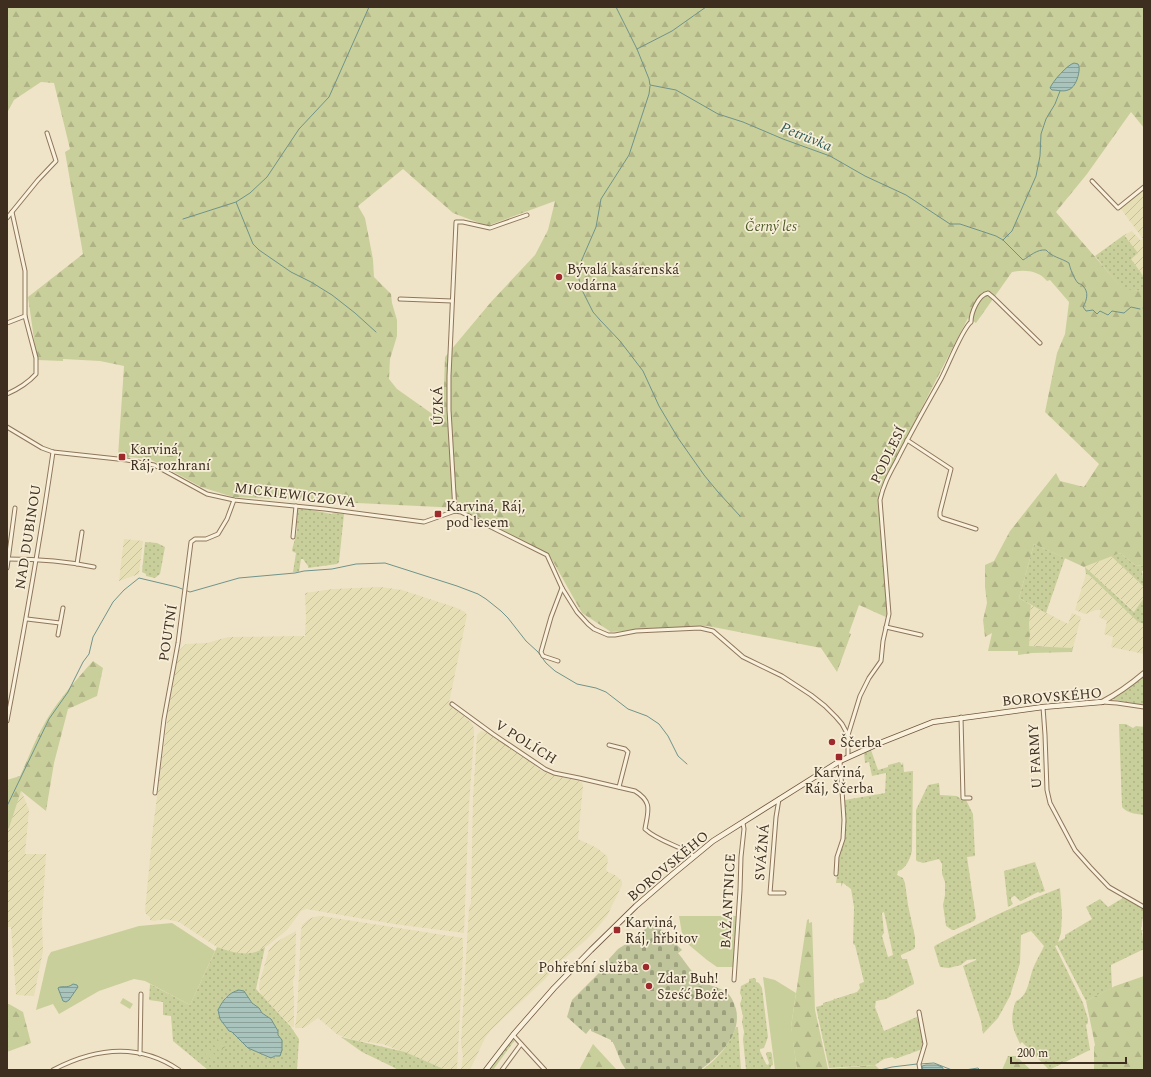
<svg xmlns="http://www.w3.org/2000/svg" width="1151" height="1077" font-family="Spectral,serif">
<defs>
<pattern id="farmland-furrows" width="10" height="10" patternUnits="userSpaceOnUse"><rect width="10" height="10" fill="#e6deb5"/><path d="M-1 1l2-2M0 10L10 0M9 11l2-2" fill="none" stroke="#c6bf9b"/></pattern>
<pattern id="grass-dots" width="8" height="8" patternUnits="userSpaceOnUse"><rect width="8" height="8" fill="#c9cf9b"/><path d="M2 2h.1M6 6h.1" fill="none" stroke="#aeb285" stroke-width="1.8" stroke-linecap="round"/></pattern>
<pattern id="forest-firs" width="22" height="20" patternUnits="userSpaceOnUse"><rect width="22" height="20" fill="#c9cf9b"/><path d="M5 1l3.5 6h-7zM16 11l3.5 6h-7z" fill="#aeb285"/></pattern>
<pattern id="cemetery-stones" width="16" height="16" patternUnits="userSpaceOnUse"><rect width="16" height="16" fill="#bfc49a"/><path d="M2 7V4a2 2 0 0 1 4 0v3zM10 15v-3a2 2 0 0 1 4 0v3z" fill="#9ca07d"/></pattern>
<pattern id="park-crowns" width="20" height="18" patternUnits="userSpaceOnUse"><rect width="20" height="18" fill="#c9cf9b"/><path d="M2 6a3 3 0 1 1 6 0M12 15a3 3 0 1 1 6 0" fill="none" stroke="#aeb285"/></pattern>
<pattern id="water-rules" width="6" height="5" patternUnits="userSpaceOnUse"><rect width="6" height="5" fill="#a9c4bc"/><path d="M0 2.5h6" fill="none" stroke="#8ba098"/></pattern>
</defs>
<rect width="100%" height="100%" fill="#f0e4c8"/>
<g fill="url(#farmland-furrows)">
<path d="M1142,191l2,3v83l-13,-18 6,-6 -13,-18 8,-4 8,9 3,-1 -22,-30z"/>
<path d="M124,539l19,2 -4,33 -20,7z"/>
<path d="M1111,556l33,31v11l-9,14 -50,-45z"/>
<path d="M1086,574l3,1 49,47 6,2v30l-33,-7 2,-10 -9,-3 3,-13 -8,-4 2,-7h-5l-11,4 -10,-4z"/>
<path d="M381,587l21,3 55,18 8,4 2,3 -18,88 2,3 20,16 3,6v9l-5,68 -5,128 -70,-9 -88,-15 -5,2 -14,19 -16,13 -8,6 -15,5h-9l-9,-2 -13,-5 -38,-25 -14,-3 -11,2 -4,-1v-3l-4,-3 -1,-3 8,-84 16,-120 10,-56 7,-7 21,-1 21,-6 77,-1 1,-19 -1,-24 28,-4z"/>
<path d="M1031,605l37,19 4,-11 9,4 -8,31 -44,-2 1,-12 -1,-10z"/>
<path d="M481,731l8,2 29,20 24,18 7,3 33,8 1,4 -5,53 19,9 10,8 1,4 -2,10 2,2 7,3 7,6v4l-15,31 -9,11 -11,12 -22,19 -21,22 -53,50 -6,8 -15,32h-9l2,-14 -2,-13 8,-135 2,-5 2,-105 4,-63z"/>
<path d="M21,790l8,20 -4,44h21l-4,65 1,32 -9,45 -18,-1 -5,-68h-4v-97l2,-2z"/>
<path d="M321,916l142,22v17l-6,115h-11l-23,-10 -40,-16 -24,-3 -21,-6 -20,-17 -3,2 -11,8h-9l2,-15 4,-82 1,-6 7,-6 5,-2z"/>
<path d="M296,931l-1,43 -2,7 1,18v27l-2,1 -31,-32 -2,-7v-4l10,-34 5,-6 9,-6z"/>
</g>
<g fill="url(#grass-dots)" fill-rule="evenodd">
<path d="M1124,235l14,18 -7,6 13,18v14l-21,-1 -28,-34z"/>
<path d="M300,508l22,4 9,2 3,-1 10,1 -5,48 -2,2 -29,4v-2l-5,-7h-2l-2,13h-6l3,-19 -4,-2c1,-8 7,-19 4,-26l2,-16z"/>
<path d="M145,542l12,1 8,4 -5,27 -5,4 -9,-2v-2l-4,-2z"/>
<path d="M1034,544l31,14 -19,55 -27,-15z"/>
<path d="M1120,553l15,12 9,1v5h-2l2,16 -33,-31z"/>
<path d="M1085,567l49,45 10,-14v26l-6,-2 -49,-47 -3,-1z"/>
<path d="M1144,676v29l-34,-6 18,-11z"/>
<path d="M1119,724h7l7,4 3,-2 8,1v88c-8,-1 -17,-2 -22,-8z"/>
<path d="M871,750l7,20 10,-3v-2l12,-3 2,3 1,-3 1,10 9,-1 -1,80c-2,8 -6,18 -14,20l-1,4 6,3 2,5 3,22 7,32v10l-1,2 -13,6v2l1,2h5l7,23v2l-28,15 -10,2 -1,6 9,24 35,-15 2,15 3,6v8l-4,5 -25,9 -3,-2 -8,2 -9,6 -46,3 -13,-61 7,-2v-2l10,-3 2,-2v1l22,-7 3,-4 -1,-4 5,-2 -9,-37 -2,-1 1,-37 -3,-18 -8,-6 -2,4v-4h-5l4,-30 4,-11 -2,-66 3,24 40,-7 1,-20 -14,3 -3,-14 -4,1 -1,-10zM884,912l9,43 -5,2 -6,-21 2,-3 -2,-20z"/>
<path d="M939,783l1,12 17,1 5,4h4l7,14 2,42 -8,1 9,61 -2,3 -20,9h-2l-6,-4 -3,-21 2,-10v-13l-3,-8v-10l-3,-5 -16,4 -6,-2 -1,-1v-50l12,-25z"/>
<path d="M1035,862l10,29 -5,2 -2,-1 -17,9h-1l-5,-5h-1l-3,2v2l2,4 -5,3 -4,-36z"/>
<path d="M1060,888l2,26 -1,19 -3,9 7,-4v-3l27,-16 -6,-12 14,-8 8,8 15,-9 21,11 -3,21h2l-1,2 2,17 -33,16 1,23 -26,13 -29,-56 -2,1 28,57 5,16v4l-2,2 4,25 -41,20 -27,-28 -2,2c-2,-5 -6,-12 -7,-18 -2,-8 0,-18 3,-25 13,-5 13,-24 18,-35 3,-7 7,-13 10,-20l-13,-15 -10,4 -1,28 -10,33 -12,22 -15,16 -2,-13 -18,-55 13,-6v-1l-9,1 -6,5 -12,3 -9,-1 -6,-20 2,-2c41,-21 82,-41 124,-57z"/>
<path d="M217,947c17,6 33,11 48,0l-9,42 35,38 8,12 -2,31h-89l-35,-29 -2,-25 -8,-1v-13l-14,-2 1,-16 40,21zM243,991l9,12 7,5 3,5 9,6 7,12v4c5,5 4,13 2,20l-9,3 -23,-10 -16,-16 -3,-1c-7,-9 -14,-17 -7,-28 1,-3 3,-6 6,-8 4,-2 10,-3 15,-4z"/>
<path d="M754,978l2,1v3l3,1 3,5 6,49 -4,11 -4,1v2l6,13 2,1 1,-2 -3,-9 1,-2h4l1,2 1,11 -2,1 -1,4h-24l-3,-31 1,-7 -2,-10 1,-6 -3,-12 2,-6 -2,-5 1,-7 8,-4v-3z"/>
<path d="M736,1027h2l3,43h-39c15,-11 28,-25 34,-43z"/>
<path d="M341,1037l64,15 41,18h-48l-5,-3 -31,-15z"/>
<path d="M513,1039l2,1 -22,30h-5z"/>
</g>
<g fill="url(#forest-firs)" fill-rule="evenodd">
<path d="M7,7h1137v121l-13,-16 -44,62 -31,38 67,77 21,2v275l-9,-1 -15,-12 -36,14 -50,-23 -15,54 12,7 -2,19 1,10 -1,12 44,2 -1,4 -40,1 -14,2v-4h-30l4,-18 -7,4 -2,-17 4,-17 -2,-16v-22l9,-4 16,-30 46,-58 4,8 24,6 15,-23 -54,-52 12,-59 8,-19 4,-32 -19,-22 -3,1c-8,-10 -22,-12 -35,-9l-36,51 -8,-5 -89,173 9,127 -29,-13 -10,28 2,1 -14,38 -16,-24 -113,-22 -71,4 -26,2 -29,-19 -32,-57 -91,-48 -226,-11 -32,-10 -51,-28 -32,-3 6,-90 -24,-5 -37,-2v2l-26,-1 -9,-63 55,-43 -18,-102 5,-3 -16,-66 -13,-1 -27,18 -7,13zM403,169l50,44 34,13 68,-25 -7,29 -13,25 -44,47 -46,55 -2,57 -12,-1 -34,-24 -8,-10 1,-20 7,-23v-16l-5,-17 -1,-9 -17,-17 -1,-17 -1,-6 -7,-36 -7,-12z"/>
<path d="M93,661l10,7 -6,28 -29,13 -14,54 -8,48 -25,-20 -12,37 -2,2v-50l13,-4c9,-19 16,-39 27,-57 13,-21 29,-39 46,-58z"/>
<path d="M809,919v4l3,-1 3,88 13,59 47,-4 5,5h-83l-6,-43 16,-107z"/>
<path d="M1144,976v94h-50v-23l1,-2 -9,-44 29,-15z"/>
<path d="M7,1004h2l14,8 8,31 -24,9z"/>
<path d="M593,1044l24,26h-38z"/>
<path d="M1008,1056h8l15,14h-29z"/>
</g>
<path fill="url(#cemetery-stones)" d="M653,921l29,29 -4,3c6,7 18,25 24,29 8,4 18,5 25,11 5,4 7,10 9,16 6,26 -17,47 -36,61h-74l-5,-8 -8,-20h-2v-2l-20,-9v-2h-1l-4,5 -19,-17 5,-17 38,-38 -2,-2 10,-11 11,-7 2,1z"/>
<path fill="url(#park-crowns)" d="M219,1038l7,8 -6,6 -7,-8z"/>
<g fill="#c9cf9b">
<path d="M679,916h57l-3,51h-16l-10,-7 -24,-20z"/>
<path d="M172,923l43,28 -25,54 -45,-24 -11,-2 -35,12 -40,23 -6,-10 -17,6 12,-53 3,-5 88,-26z"/>
<path d="M763,977l12,3 21,13 -5,34 1,5 5,-1v9h-4l4,30h-22z"/>
<path d="M123,998l10,6 -3,5 -10,-6z"/>
<path d="M209,1049l8,8 -4,4 -8,-7z"/>
</g>
<g fill="url(#water-rules)" stroke="#6f938a">
<path d="M1074,63l4,1 1,2c1,7 -3,22 -11,24 -5,2 -11,0 -16,0l-2,-2c3,-7 17,-23 24,-25z"/>
<path d="M73,984l4,1 1,2 -9,13 -3,2 -3,-1 -5,-13c4,-3 9,1 15,-4z"/>
<path d="M239,990l5,1 8,12 7,5 3,5 9,6 7,12v4l4,5v10l-2,6h-5l-4,2 -23,-10 -16,-16 -3,-1 -9,-12 -2,-9c5,-10 10,-17 21,-20z"/>
<path d="M926,1065h11l5,2 2,3h-21l-1,-4z"/>
</g>
<g fill="none" stroke-linecap="round" stroke-linejoin="round">
<g stroke="#6f938a" stroke-width="1">
<path d="M369,7l-40,90 -30,32 -32,48 -17,16 -14,9 17,42 6,6 32,22 20,10 21,13 23,18 21,19"/>
<path d="M616,7l21,42 12,30 1,6 26,5 42,24 25,8 40,17 47,17 35,20 41,19 44,29h10l36,12 7,4 20,20c7,-4 14,-11 23,-10 6,7 15,8 23,13 1,5 5,16 9,20 1,1 4,1 5,3 6,6 4,14 0,21l3,4 7,-1 4,4 3,-3 8,4 4,-4 12,2 7,-6 9,2"/>
<path d="M637,49l35,-18 34,-24"/>
<path d="M650,86l-1,8 -20,61 -28,44 -5,28 -16,37 -2,11 2,8 3,9 10,20 7,8 20,21 23,30 16,35 19,32 26,37 14,17 22,24"/>
<path d="M183,219l53,-17"/>
<path d="M1003,240l9,-9 24,-55 4,-20 1,-22 5,-15 9,-15 5,-13"/>
<path d="M1143,308h1"/>
<path d="M7,806l42,-87 19,-27 15,-30 6,-8 4,-17 20,-35 11,-12 15,-12 38,9 13,5 49,-14 56,-5 9,-2 28,-2 24,-5 29,-1 72,23 21,8 8,5 15,12 7,7 18,23 12,11 8,11 9,8 22,13 19,4 10,4 22,17 19,7 12,8 9,12 10,20 9,8"/>
<path d="M920,1064l14,-1 18,7"/>
<path d="M880,1070l12,-3 25,-3"/>
<path d="M965,1070l13,-2 2,2"/>
</g>
<defs>
<g id="minor">
<path d="M1092,181l26,27 26,-21"/>
<path d="M7,218l31,-38 18,-19 -9,-28"/>
<path d="M400,299l52,2"/>
<path d="M7,323l18,-7"/>
<path d="M7,394c11,-5 21,-11 29,-20v-16l-11,-42v-45l-13,-59"/>
<path d="M7,427l35,21 11,4 74,8 27,5 53,29 27,6 91,9 99,13 31,-11 6,1 86,43 15,33 15,24 11,12 6,5 14,6h7l21,-4 64,-3 13,3 30,26 39,19 29,19 14,11 11,11 6,7 6,11v22"/>
<path d="M907,440l44,29 -11,43v4l2,2 34,11"/>
<path d="M455,511l-6,-101v-34l7,-154h7l27,6 37,-13"/>
<path d="M293,537l3,-31"/>
<path d="M8,559c29,0 58,2 86,8"/>
<path d="M77,564l5,-32"/>
<path d="M7,568l8,-60"/>
<path d="M27,619l33,4"/>
<path d="M886,627l35,8"/>
<path d="M58,635l5,-27"/>
<path d="M558,661l-15,-5 -2,-4 10,-35 11,-29"/>
<path d="M1102,702l15,1 27,4"/>
<path d="M452,704l41,30 52,35 9,4 25,5 56,13c18,11 13,20 10,38 14,13 34,16 49,27"/>
<path d="M1043,707l2,28 2,55 3,13 25,47 15,17 19,20 35,20"/>
<path d="M961,717l2,81h7"/>
<path d="M7,721c17,-90 33,-179 46,-269"/>
<path d="M848,735l12,-39 9,-18 12,-17 2,-20 6,-27 -9,-114c3,-15 10,-27 17,-40 14,-28 29,-54 44,-81 7,-13 21,-50 30,-57 0,-9 7,-27 17,-29l6,5 46,45"/>
<path d="M609,745l16,4 3,3 -9,35"/>
<path d="M155,793l9,-74 14,-76 13,-101 4,-3h11l12,-5 9,-15 7,-19"/>
<path d="M779,799l-3,18 -6,76h14"/>
<path d="M836,874l1,-17 6,-18 1,-19 -4,-59"/>
<path d="M734,980l6,-90 1,-33 3,-28 -1,-6"/>
<path d="M919,1012l6,32 -6,20 1,6"/>
<path d="M513,1035l32,35"/>
<path d="M140,1054l1,-60"/>
<path d="M53,1070c42,-22 85,-28 126,0"/>
<path d="M502,1070l19,-26"/>
</g>
<path id="tertiary" d="M1102,702c15,-8 29,-18 42,-29"/>
<path id="secondary" d="M486,1070l27,-35 41,-47 37,-38 45,-44 37,-32 40,-33 127,-80 40,-18 53,-21 110,-15 59,-5"/>
</defs>
<use href="#minor" stroke="#8d765c" stroke-width="5"/>
<use href="#tertiary" stroke="#8d765c" stroke-width="6"/>
<use href="#secondary" stroke="#6f573f" stroke-width="6"/>
<use href="#minor" stroke="#faf1dc" stroke-width="3"/>
<use href="#tertiary" stroke="#faf1dc" stroke-width="4"/>
<use href="#secondary" stroke="#faf1dc" stroke-width="4.5"/>
</g>
<g fill="#9e2a2b" stroke="#f7eed8" stroke-width="1.5">
<circle cx="559" cy="277" r="4"/>
<rect x="118" y="453" width="8" height="8" rx="2"/>
<rect x="434" y="510" width="8" height="8" rx="2"/>
<circle cx="832" cy="742" r="4"/>
<rect x="835" y="753" width="8" height="8" rx="2"/>
<rect x="613" y="926" width="8" height="8" rx="2"/>
<circle cx="646" cy="967" r="4"/>
<circle cx="649" cy="986" r="4"/>
</g>
<g text-anchor="middle" dominant-baseline="central" stroke-width="3.5" stroke-linejoin="round" paint-order="stroke">
<g font-size="14" font-style="italic" fill="#4d5a26" stroke="#f7eed8">
<text x="771" y="226">Černý les</text>
</g>
<g font-size="14" fill="#3d2e20" stroke="#f7eed8" text-anchor="start">
<text x="567" y="269">Bývalá kasárenská<tspan x="567" dy="16">vodárna</tspan></text>
<text x="130" y="449">Karviná,<tspan x="130" dy="16">Ráj, rozhraní</tspan></text>
<text x="446" y="506">Karviná, Ráj,<tspan x="446" dy="16">pod lesem</tspan></text>
<text x="840" y="742">Ščerba</text>
<text x="839" y="772" text-anchor="middle">Karviná,<tspan x="839" dy="16">Ráj, Ščerba</tspan></text>
<text x="625" y="922">Karviná,<tspan x="625" dy="16">Ráj, hřbitov</tspan></text>
<text x="638" y="967" text-anchor="end">Pohřební služba</text>
<text x="657" y="978">Zdar Buh!<tspan x="657" dy="16">Sześć Boże!</tspan></text>
</g>
<g font-size="14" fill="#3d2e20" stroke="#f7eed8">
<text transform="translate(438 406) rotate(-91)">ÚZKÁ</text>
<text transform="translate(888 455) rotate(-64)">PODLESÍ</text>
<text transform="translate(295 495) rotate(7)">MICKIEWICZOVA</text>
<text transform="translate(28 537) rotate(-81)">NAD DUBINOU</text>
<text transform="translate(168 633) rotate(-81)">POUTNÍ</text>
<text transform="translate(1052 697) rotate(-5)">BOROVSKÉHO</text>
<text transform="translate(526 742) rotate(32)">V POLÍCH</text>
<text transform="translate(1035 756) rotate(-93)">U FARMY</text>
<text transform="translate(762 852) rotate(-85)">SVÁŽNÁ</text>
<text transform="translate(668 866) rotate(-40)">BOROVSKÉHO</text>
<text transform="translate(728 901) rotate(-87)">BAŽANTNICE</text>
</g>
<g font-size="15" font-style="italic" fill="#2f5d5a" stroke="#f7eed8">
<text transform="translate(806 137) rotate(22)">Petrůvka</text>
</g>
</g>
<rect width="1151" height="1077" fill="none" stroke="#3d2e20" stroke-width="16"/>
<path d="M1011 1057v6h115v-6" fill="none" stroke="#3d2e20" stroke-width="2"/>
<text x="1017" y="1057" font-size="12" fill="#3d2e20" stroke="#f7eed8" stroke-width="3" paint-order="stroke">200 m</text>
</svg>
